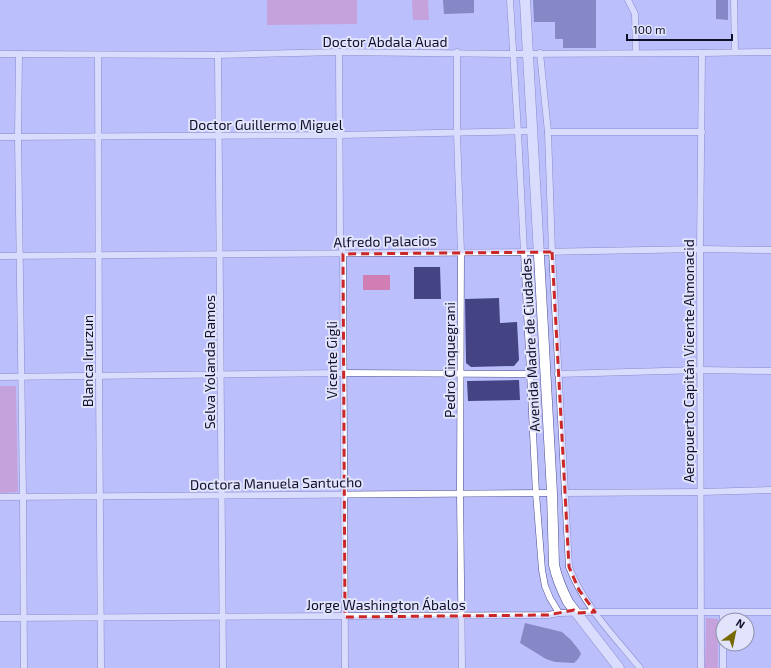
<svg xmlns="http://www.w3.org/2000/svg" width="771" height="668" font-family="'Exo 2',sans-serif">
<rect width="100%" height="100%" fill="#bbc0fc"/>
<g fill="#d07eb4">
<path d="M267,0h90v24l-90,1z"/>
<path d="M412,0h16l1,20h-16z"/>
<rect x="363" y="275" width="27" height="15"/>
<path d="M0,386h16l2,106 -18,1z"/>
<path d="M706,618l12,1v49h-13z"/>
</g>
<g fill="#444485">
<path d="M443,0h31v13l-30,1z"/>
<path d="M533,0h63v48h-33v-9h-8v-17h-21z"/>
<path d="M716,0h12v20l-12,-1z"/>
<path d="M414,267h26l1,32h-27z"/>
<path d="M499,298l1,25 17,-1 2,38 -5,6 -43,1 -5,-4 -1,-64z"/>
<path d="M519,380l1,20 -52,1 -1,-20z"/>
<path d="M525,623l37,9 9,8 8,10 2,4 -3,5 -4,4 -19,-1 -9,-3 -26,-16z"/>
</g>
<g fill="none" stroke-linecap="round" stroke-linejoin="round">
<defs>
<g id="street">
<path d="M510,0l8,132 18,361 6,77 3,16 5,12 9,15"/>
<path d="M628,0l7,14 1,39"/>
<path d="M734,0l1,52"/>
<path d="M339,52l1,186 3,16 2,414"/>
<path d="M457,52v81l4,120 -1,240 2,175"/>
<path d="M540,53l8,79 4,120 17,315c15,39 45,69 71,101"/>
<path d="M0,54l218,1 121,-3 173,2 190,-1 69,-1"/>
<path d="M19,54l-1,83 5,360 1,171"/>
<path d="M98,55l1,321 2,292"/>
<path d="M218,55l5,613"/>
<path d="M548,132h154"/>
<path d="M0,137l340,-2 192,-4"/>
<path d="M0,256l539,-4 161,-3 71,1"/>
<path d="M558,374l143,-4 70,1"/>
<path d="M0,377l343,-4 187,1"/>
<path d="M565,493l136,-1 70,-2"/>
<path d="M0,497l552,-4"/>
<path d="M723,613v55"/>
<path d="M0,618l548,-3 11,-2 36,-1h176"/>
<path d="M701,668l-1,-419 2,-196"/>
</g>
<path id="primary" d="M525,0l27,493 2,72c3,14 8,25 14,37l51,66"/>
</defs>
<use href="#street" stroke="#4d4d90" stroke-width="7"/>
<use href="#primary" stroke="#4d4d90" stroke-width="11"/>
<use href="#street" stroke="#fff" stroke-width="6"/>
<use href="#primary" stroke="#fff" stroke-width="10"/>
</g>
<path d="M0 0H771V668H0ZM552,252l17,315 10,23 16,22 -19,1 -2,-3 -26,5 -203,2 -2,-363z" fill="#bbc0fc" fill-opacity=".55" fill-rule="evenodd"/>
<path fill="none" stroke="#cc2728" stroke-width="3" stroke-dasharray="8 5" stroke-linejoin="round" d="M552,252l17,315 10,23 16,22 -19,1 -2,-3 -26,5 -203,2 -2,-363z"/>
<g text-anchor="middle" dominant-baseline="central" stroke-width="4" stroke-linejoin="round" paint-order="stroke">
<g font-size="14" fill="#100f2a" stroke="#e2e4fc">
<text x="385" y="41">Doctor Abdala Auad</text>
<text x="266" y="124">Doctor Guillermo Miguel</text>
<text transform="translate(385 241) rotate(-1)">Alfredo Palacios</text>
<text transform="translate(530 345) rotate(-93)">Avenida Madre de Ciudades</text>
<text transform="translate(331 360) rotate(-90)">Vicente Gigli</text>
<text transform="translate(449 360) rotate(-90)">Pedro Cinquegrani</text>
<text transform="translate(87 361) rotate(-90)">Blanca Irurzun</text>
<text transform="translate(688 361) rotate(-90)">Aeropuerto Capitán Vicente Almonacid</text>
<text transform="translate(209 362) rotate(-90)">Selva Yolanda Ramos</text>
<text transform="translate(276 483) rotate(-1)">Doctora Manuela Santucho</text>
<text x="386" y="604">Jorge Washington Ábalos</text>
</g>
</g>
<g transform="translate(735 632) rotate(33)"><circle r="19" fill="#e2e4fc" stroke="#8e8fa8"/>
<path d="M0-3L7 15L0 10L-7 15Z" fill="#766900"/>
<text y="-6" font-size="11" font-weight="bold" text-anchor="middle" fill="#100f2a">N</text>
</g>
<path d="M627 34v6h105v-6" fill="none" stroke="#100f2a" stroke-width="2"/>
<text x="633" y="34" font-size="12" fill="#100f2a" stroke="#e2e4fc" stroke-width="3" paint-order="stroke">100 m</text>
</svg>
